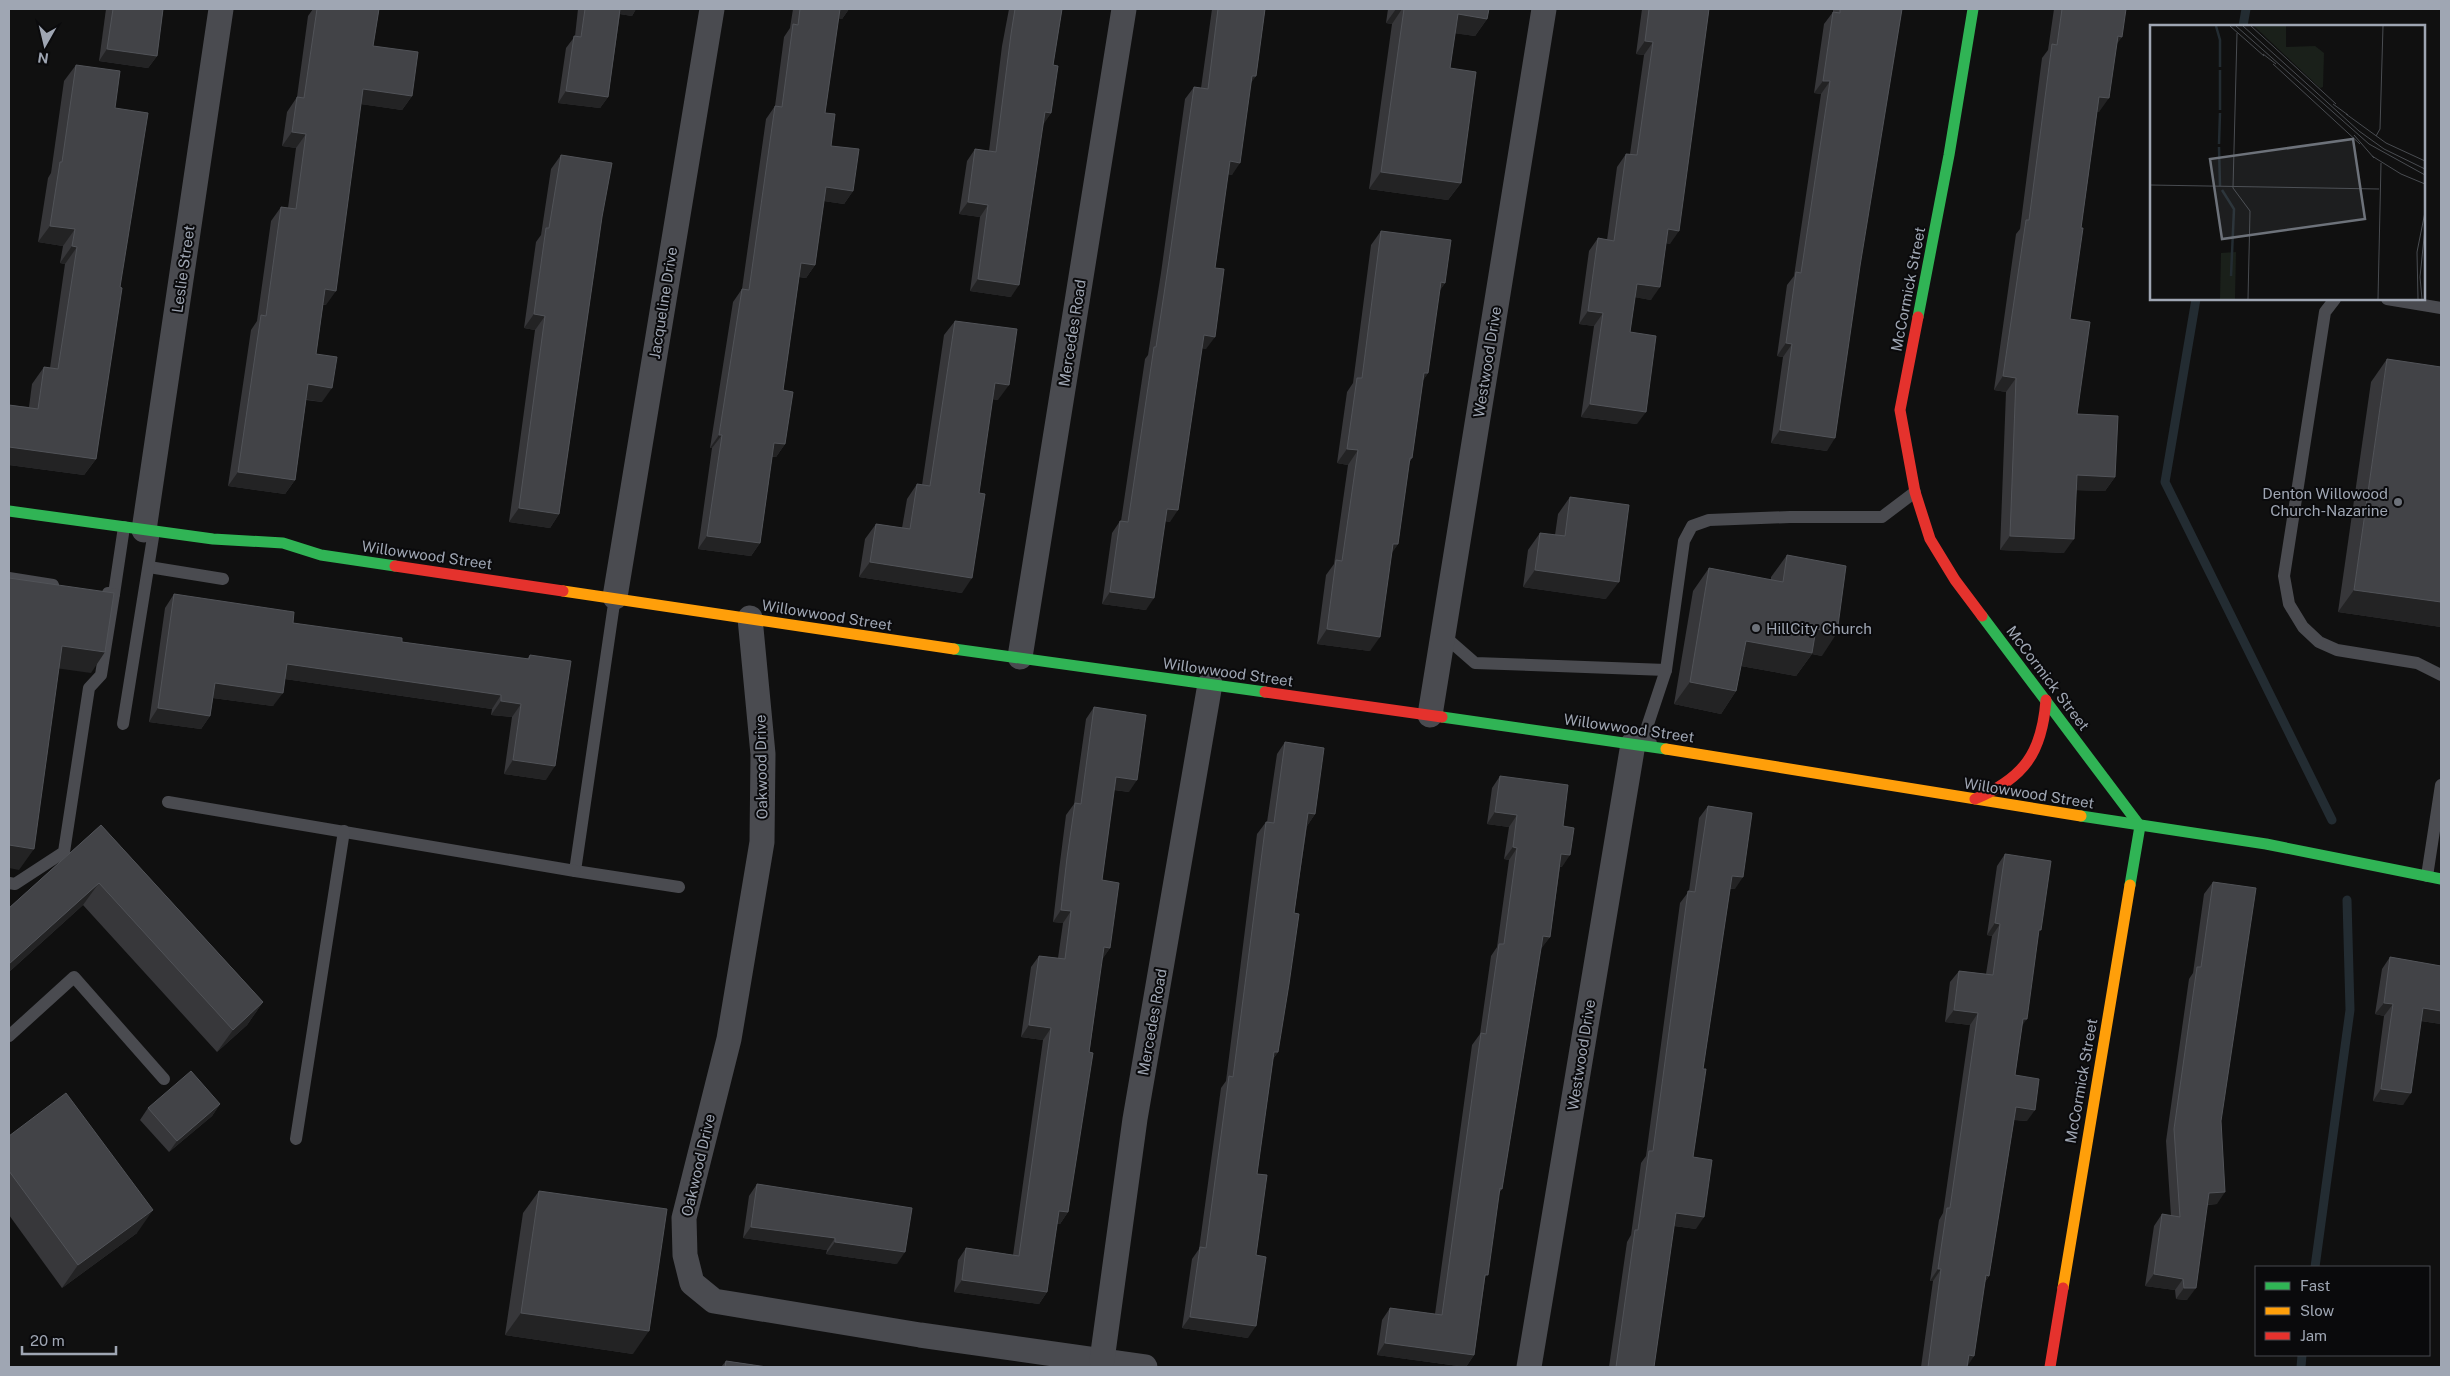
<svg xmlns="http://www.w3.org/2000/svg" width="2450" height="1376" font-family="'Public Sans',sans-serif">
<rect width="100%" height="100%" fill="#101010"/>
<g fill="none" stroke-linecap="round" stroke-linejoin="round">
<g stroke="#232c32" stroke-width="9">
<path d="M2243,26l3,-17"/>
<path d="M2196,299l-31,183 167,338"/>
<path d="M2315,1267l35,-257 -3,-110"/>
<path d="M2301,1367l1,-12"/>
</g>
<g stroke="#4a4b50" stroke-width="12">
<path d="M2335,299l-10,13 -41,264 5,28 14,23 16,15 18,8 80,13 24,12"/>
<path d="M2387,299l54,9"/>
<path d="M149,567l74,12"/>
<path d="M9,578l44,7"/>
<path d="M108,593l6,1 10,-67"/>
<path d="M615,597l-40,274 104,16"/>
<path d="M1443,635l32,28 191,7"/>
<path d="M123,724l31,-193"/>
<path d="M1651,743l-7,-7 22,-66 18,-129 8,-15 17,-6 81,-3h92l33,-25"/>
<path d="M168,802l407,69"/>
<path d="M2427,876l14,-91"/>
<path d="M9,883l6,1 49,-32 25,-164 12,-13 13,-81"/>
<path d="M9,1036l65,-59 90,102"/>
<path d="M296,1139l48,-308"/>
</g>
<g stroke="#4a4b50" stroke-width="25">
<path d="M144,530l77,-521"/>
<path d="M615,597l97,-588"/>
<path d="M750,618l13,136 -1,88 -33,197 -45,179 1,37 7,28 22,18 206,34 225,32"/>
<path d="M1020,657l104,-648"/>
<path d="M1430,715l114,-706"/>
<path d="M1102,1360l33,-241 75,-435"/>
<path d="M1529,1367l104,-623"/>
</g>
<g stroke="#30b455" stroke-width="11">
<path d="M1918,317l31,-162 24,-146"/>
<path d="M9,511l204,28 70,4 38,12 74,11"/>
<path d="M1982,616l158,210 -10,59"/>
<path d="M954,649l311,43"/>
<path d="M1442,717l224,32"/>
<path d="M2081,816l185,28 175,35"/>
</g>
<g stroke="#ff9f0a" stroke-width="11">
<path d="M563,591l391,58"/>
<path d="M1666,749l415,67"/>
<path d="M2063,1288l67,-403"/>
</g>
<g stroke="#e5322d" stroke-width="11">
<path d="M1918,317l-18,93 15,82 15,47 25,41 27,36"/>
<path d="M395,566l168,25"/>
<path d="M1265,692l177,25"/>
<path d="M1975,799c49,-21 67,-46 71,-99"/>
<path d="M2050,1367l13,-79"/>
</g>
</g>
<g fill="#37373a">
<path d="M106,9h57l-6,47 -9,12 -49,-7z"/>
<path d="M313,9h66l-6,37 39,50 -10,14 -41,-6 -35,201h-3l-7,49 6,48 -16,-2 -11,80 -10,14 -57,-8 23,-156 6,-9 14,-100 10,-14 7,1 8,-60 -14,-2 5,-34 10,-15 11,-81z"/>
<path d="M578,9h58l-4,7 -12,-2 -12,83 -8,11 -42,-5 8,-55 9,-12z"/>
<path d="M793,9h56l-7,10 -4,-1 -13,95 6,33 22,45 -9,13 -20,-3 -9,64 -9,13 -7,-1 -16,113 2,54 -9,13h-4l-12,86 -9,13 -53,-7 14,-101h-2l23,-146 9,-13 24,-170 9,-13 9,-69 6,-9z"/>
<path d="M1009,9h53l-9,56 -2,48 -8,11 -32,173 -41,-6 10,-74 -21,-3 8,-53 8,-12 14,2 13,-105z"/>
<path d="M1212,9h53l-9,67 -5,6 -19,93 -4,-1 -13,94 -9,81 -4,-1 -32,174 -5,-1 -19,89 -44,-6 10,-71 8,-12h1l24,-162 3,-4 13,-82 24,-174 9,-12 7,1z"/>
<path d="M1388,9h101l-2,10 -12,17 -20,-3 -5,35 11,115 -13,17 -79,-11 23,-165 -6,-1z"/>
<path d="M1642,9h67l-39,235 -4,-1 -15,57 -16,-3 -5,35 7,92 -56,-7 13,-91 -15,-2 10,-73 9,-13 9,2 10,-73 9,-13h4l14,-99 -8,-1z"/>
<path d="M1833,9h69l-75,442 -56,-8 12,-86 -6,-1 10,-71 7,-9 27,-182 -7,-1 10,-69 9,-12z"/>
<path d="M2054,9h72l-27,103h-2l-16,116 -11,91 7,95 38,63 -10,14 -29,-1 -12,63 -64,-3 6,-158 -12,-2 22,-156 4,-5 22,-171 6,-8z"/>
<path d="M76,65l39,43 5,179 -24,172 -12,16 -75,-10v-60l20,2 3,-23 12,-17 6,1 15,-104 -5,-1 3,-17 -25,-4 10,-64 3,-5 13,-92z"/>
<path d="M561,155l41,62 -43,297 -9,14 -41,-6 26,-192 -11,-2 12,-86 5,-7 10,-66z"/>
<path d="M1381,231l64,52 -6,8 -11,82 -5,7 -11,78 -3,5 -11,81 -6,8 -22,99 -53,-7 9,-69 8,-11 14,-99 -11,-2 10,-71 6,-9 18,-138z"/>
<path d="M955,321l43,79 -6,-1 -30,194 -103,-16 6,-38 11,-15 26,4 5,-29 10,-15 5,1 22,-150z"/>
<path d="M2387,359l54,268 -103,-15 33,-230z"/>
<path d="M1570,497l36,102 -83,-12 5,-37 12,-17 15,2 3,-21z"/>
<path d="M1787,555l35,101 -10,-2 -16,22 -55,-10 -5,25 -15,23 -47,-10 19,-113 16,-23 62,12v-3z"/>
<path d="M174,594l119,29 109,19 125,17 3,-4 16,125 -42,-6 8,-57 -21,-2 1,-6 -207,-30 -12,27 -60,-8 -3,18 -9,13 -52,-7 16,-114z"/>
<path d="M1094,707l35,85 -15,-2 -12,90 8,68 -8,11 -34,253 -8,12h-3l-10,68 -8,12 -85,-12 4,-32 8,-12 47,7 30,-215 -22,-3 10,-70 8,-11 19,2 5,-35 -10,-1 6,-52 7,-55 8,-11 12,-85z"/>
<path d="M1285,742l30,72 -8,12 -13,87 -16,139 -5,7 -16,115 -1,81 -8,83 -66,-10 10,-69 7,-10 22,-161 5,-7 31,-247 9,-12h1l10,-68z"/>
<path d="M1500,776l63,50 -1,41h-2l-10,70 -9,11 -39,241 -3,4 -14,86 -11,76 -8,12 -89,-12 5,-35 8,-12 45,6 37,-269 8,-11 11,-78 6,-9 12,-87 -5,-1 5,-32 -22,-3 5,-36z"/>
<path d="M1708,806l27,83h-5l-27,180 -10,88 3,72 -22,-3 -20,141h-45l18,-125 4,-7 10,-72 5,-7 34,-253 9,-12 10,-73z"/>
<path d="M101,825l162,177 -16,23 -30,27 -134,-147 -74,67v-64z"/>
<path d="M2005,854l33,81 -16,91 -7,49 12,46 -13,-1 -25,156 -4,6 -18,85h-46l12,-86h-3l9,-61 4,-7 27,-188 -25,-3 5,-40 9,-11 27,3 6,-38 -5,-1 10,-69z"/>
<path d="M2213,882l8,239 -4,83 -10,1 -20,95 -11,-1 -1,-9 -30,-4 9,-60 8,-12 9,2 -5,-75 23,-162 4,-6 11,-79z"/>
<path d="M2390,957l51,9v58l-20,-3 -18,84 -30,-4 11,-85 -9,-2 7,-45z"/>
<path d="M220,1104l-8,12 -43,36 -29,-32 8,-12z"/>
<path d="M9,1136l128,97 -75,55 -53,-73z"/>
<path d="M757,1184l140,80 -71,-10 1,-4 -84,-12 6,-42z"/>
<path d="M539,1191l94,163 -128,-19 18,-122z"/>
<path d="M726,1361l41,6h-46z"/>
</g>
<g fill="#232324">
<path d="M616,9h20l-4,7 -19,-3z"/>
<path d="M837,9h12l-7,10 -11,-2z"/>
<path d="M1396,9h6l-10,15 -6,-1z"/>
<path d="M1458,14l29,5 -12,17 -30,-4z"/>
<path d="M2118,36l4,1 -10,14z"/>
<path d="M1645,41l8,1 -9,13 -8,-1z"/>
<path d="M107,49l50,7 -9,12 -49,-7z"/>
<path d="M1252,76h4l-9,12z"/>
<path d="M1823,81h7l-9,13 -7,-1z"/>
<path d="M363,89l49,7 -10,14 -49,-7z"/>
<path d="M566,91l42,6 -8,11 -42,-5z"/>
<path d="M2099,97l10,1 -10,14 -10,-1z"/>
<path d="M1045,112l6,1 -8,12z"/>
<path d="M292,132l14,2 -10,14 -14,-2z"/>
<path d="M1230,161l10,2 -8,12 -11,-2z"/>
<path d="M1381,172l80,11 -13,17 -79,-11z"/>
<path d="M826,187l27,4 -9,13 -27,-4z"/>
<path d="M968,202l20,3 -8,12 -21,-3z"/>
<path d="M50,226l25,3 -12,17 -25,-4z"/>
<path d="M1668,229l11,2 -9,13 -11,-2z"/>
<path d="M72,246l5,1 -12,17 -5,-1z"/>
<path d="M801,263l14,2 -9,13 -14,-2z"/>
<path d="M978,279l41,6 -8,12 -41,-6z"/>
<path d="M1441,282l4,1 -10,15z"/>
<path d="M1637,284l23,3 -9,13 -23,-4z"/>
<path d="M325,289l11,2 -10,14 -11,-2z"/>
<path d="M1588,311l15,2 -9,13 -15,-2z"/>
<path d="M534,314l11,2 -10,14 -11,-2z"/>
<path d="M1204,335l11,2 -9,12 -11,-2z"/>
<path d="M1786,343l6,1 -9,13 -6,-1z"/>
<path d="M1424,373h4l-10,15z"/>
<path d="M2003,376l13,2 -10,14 -12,-2z"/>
<path d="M995,383l14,2 -11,15 -14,-2z"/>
<path d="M308,384l24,4 -10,14 -24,-4z"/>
<path d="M1590,404l56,8 -9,12 -56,-7z"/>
<path d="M1780,430l55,8 -8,13 -56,-8z"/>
<path d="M719,435h3l-10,13h-2z"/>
<path d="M774,443l11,1 -9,13 -11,-1z"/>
<path d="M9,447l87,12 -12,16 -75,-10z"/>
<path d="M1347,449l11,1 -10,15 -11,-2z"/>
<path d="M238,472l57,8 -10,14 -57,-8z"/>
<path d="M2077,475l38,2 -10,14 -38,-1z"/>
<path d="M519,508l40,6 -9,14 -41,-6z"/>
<path d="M1167,509l11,1 -8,12 -12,-2z"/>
<path d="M707,536l53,7 -9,13 -53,-7z"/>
<path d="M2010,536l64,3 -10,14 -64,-3z"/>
<path d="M1393,544h5l-10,15z"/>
<path d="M870,562l102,16 -10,15 -103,-16z"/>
<path d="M1535,570l84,12 -13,17 -83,-12z"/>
<path d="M2354,590l87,12v25l-103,-15z"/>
<path d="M1110,592l44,6 -8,12 -44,-6z"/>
<path d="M1327,629l53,8 -10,14 -53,-7z"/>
<path d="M1816,629l21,4 -15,23 -10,-2 -16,22 -66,-12 16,-23z"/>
<path d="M62,646l43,6 -14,21 -43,-6z"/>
<path d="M287,664l214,31 -9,14 -214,-31z"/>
<path d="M1690,682l46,9 -15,23 -47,-10z"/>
<path d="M215,683l68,10 -10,13 -68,-9z"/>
<path d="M501,701l20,3 -9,13 -21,-2z"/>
<path d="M158,708l52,8 -9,13 -52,-7z"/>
<path d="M513,760l42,6 -9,14 -42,-6z"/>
<path d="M1116,777l21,3 -8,12 -21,-3z"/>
<path d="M1495,812l22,3 -8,12 -22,-3z"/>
<path d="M1308,813l7,1 -8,12 -7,-1z"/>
<path d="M9,845l25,4 -15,21 -10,-2z"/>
<path d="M1513,847l4,1 -8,12 -5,-1z"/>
<path d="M1561,854l9,1 -8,12 -9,-1z"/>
<path d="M1732,876l11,1 -8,12 -12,-1z"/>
<path d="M99,883l-16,22 -74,67v-8z"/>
<path d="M1061,910l10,1 -8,12 -10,-1z"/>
<path d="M1995,923l5,1 -8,12 -5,-1z"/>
<path d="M1543,936l7,1 -9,12 -7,-1z"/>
<path d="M1104,947l6,1 -8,12z"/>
<path d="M263,1002l-16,23 -30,27 16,-22z"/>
<path d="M2384,1003l9,1 -9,12 -9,-2z"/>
<path d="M2423,1008l18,3v13l-26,-4z"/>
<path d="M1954,1010l24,3 -8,12 -25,-3z"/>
<path d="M2023,1019h4l-9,12z"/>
<path d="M1029,1025l22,3 -8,12 -22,-3z"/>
<path d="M1274,1052h4l-9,12z"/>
<path d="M2381,1089l30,4 -8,12 -30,-4z"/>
<path d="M220,1104l-8,12 -43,36 8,-11z"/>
<path d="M2016,1107l19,3 -8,11 -20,-2z"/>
<path d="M2225,1192l-8,12 -16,1 8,-12z"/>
<path d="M153,1210l-16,23 -75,55 16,-23z"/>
<path d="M1059,1211l9,1 -8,12 -10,-1z"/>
<path d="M1676,1213l28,4 -8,12 -28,-4z"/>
<path d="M751,1227l84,11 -8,12 -84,-12z"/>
<path d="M835,1242l70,10 -8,12 -71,-10z"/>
<path d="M1938,1269h3l-8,12h-3z"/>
<path d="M2154,1274l29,5 -8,11 -30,-4z"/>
<path d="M1986,1275l3,1 -8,12z"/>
<path d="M962,1280l85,12 -8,12 -85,-12z"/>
<path d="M2184,1288h12l-9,12 -11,-1z"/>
<path d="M521,1313l128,18 -16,23 -128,-19z"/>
<path d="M1190,1317l66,9 -8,12 -66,-10z"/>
<path d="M1385,1343l89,12 -8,12 -89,-12z"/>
<path d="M1969,1355l5,1 -7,11z"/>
</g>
<g fill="#424347" stroke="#515358">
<path d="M113,9h50l-6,47 -50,-7z"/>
<path d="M317,9h62l-6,37 45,6 -6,44 -49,-7 -27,202 -11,-2 -9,65 21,3 -5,31 -24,-4 -13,96 -57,-8 23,-157 5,1 15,-109 15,2 10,-75 -14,-2 5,-35 7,1z"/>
<path d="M585,9h35l-12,88 -42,-6 8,-55 7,1z"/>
<path d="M800,9h40l-15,104 10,1 -4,32 28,3 -6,42 -27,-4 -11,78 -14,-2 -18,127 10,2 -8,52 -11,-1 -14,100 -53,-7 15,-101h-3l23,-146 7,1 26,-184 7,1 11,-83 5,1z"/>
<path d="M1015,9h47l-9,56 5,1 -7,47 -6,-1 -26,173 -41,-6 10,-74 -20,-3 7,-53 21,3 15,-118z"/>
<path d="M1218,9h47l-9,67h-4l-12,87 -10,-2 -15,107 9,1 -9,68 -11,-2 -26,175 -11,-1 -13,89 -44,-6 10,-71 8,1 26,-175h2l13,-86 25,-174 14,2z"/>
<path d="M1404,9h85l-2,10 -29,-5 -8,54 26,4 -15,111 -80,-11z"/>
<path d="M1649,9h60l-30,222 -11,-2 -8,58 -23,-3 -7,48 26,4 -10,76 -56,-8 13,-91 -15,-2 10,-73 16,3 12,-87 11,1 16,-113 -8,-1z"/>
<path d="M1840,9h62l-42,257 -25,172 -55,-8 12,-86 -6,-1 10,-71 5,1 29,-192h-7l10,-69 7,1z"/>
<path d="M2062,9h64l-4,28 -4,-1 -9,62 -10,-1 -18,131h2l-13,91 20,3 -13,92 41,2 -3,61 -38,-2 -3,64 -64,-3 6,-158 -13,-2 23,-156h3l23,-176 5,1z"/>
<path d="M76,65l44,6 -5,37 33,5 -28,174 2,1 -26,171 -87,-12v-42l29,4 6,-42 14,2 19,-122 -5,-1 3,-17 -25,-3 10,-64h2z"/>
<path d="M561,155l51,8 -10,54 -43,297 -40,-6 26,-192 -11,-2 12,-86h3z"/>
<path d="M1381,231l70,9 -6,43 -4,-1 -13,91h-4l-12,85h-2l-12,86h-5l-13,93 -53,-8 9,-69 6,1 16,-111 -11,-1 10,-71h5z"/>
<path d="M955,321l62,8 -8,56 -14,-2 -16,110 6,1 -13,84 -102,-16 6,-38 34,5 7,-45 13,2z"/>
<path d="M2387,359l54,8v235l-87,-12z"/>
<path d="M1570,497l59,8 -10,77 -84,-12 5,-37 25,3z"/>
<path d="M1787,555l59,11 -9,67 -21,-4 -4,24 -66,-12 -10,50 -46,-9 19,-114 74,14z"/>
<path d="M9,578l105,15 -9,59 -43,-6 -28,203 -25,-4z"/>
<path d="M174,594l120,18 -1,11 109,15v4l127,17 1,-4 41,6 -16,105 -42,-6 8,-56 -20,-3v-6l-214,-31 -4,29 -68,-10 -5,33 -52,-8z"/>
<path d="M1094,707l52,8 -9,65 -21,-3 -14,103 17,3 -9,65 -6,-1 -15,105 4,1 -25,159 -9,-1 -12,81 -85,-12 4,-32 53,8 32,-228 -22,-3 10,-69 26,3 6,-48 -10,-1 6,-52 8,-55 6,1z"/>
<path d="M1285,742l39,6 -9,66 -7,-1 -14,100 5,1 -10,70 -11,68h-4l-17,122 10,1 -11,80 10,2 -10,69 -66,-9 10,-70 6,1 23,-172 4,1 33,-255 8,1z"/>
<path d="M1500,776l68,9 -5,41 11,2 -4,27 -9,-1 -11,83 -7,-1 -41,253 -2,-1 -12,87h-3l-11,80 -89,-12 5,-35 52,7 39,-282 5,1 13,-90h5l13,-96 -4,-1 4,-32 -22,-3z"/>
<path d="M1708,806l44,7 -9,64 -11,-1 -29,193h3l-13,88 19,3 -8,57 -28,-4 -22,154h-38l19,-137h3l11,-79h4l35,-260 7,1z"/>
<path d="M101,825l162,177 -30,28 -134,-147 -90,81v-56z"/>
<path d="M2005,854l46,7 -10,69h-2l-12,89h-4l-8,56 24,4 -4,31 -19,-3 -27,169 -3,-1 -12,81 -5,-1 -2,12h-39l13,-98h-3l9,-61h3l28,-195 -24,-3 5,-39 34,4 7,-51 -5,-1z"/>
<path d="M2213,882l43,6 -35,233 4,71 -16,1 -13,95h-12l-1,-9 -29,-5 8,-60 18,3 -6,-88 23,-162h4z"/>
<path d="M2390,957l51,9v45l-18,-3 -12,85 -30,-4 12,-85 -9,-1z"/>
<path d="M191,1071l29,33 -43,37 -29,-33z"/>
<path d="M66,1093l87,117 -75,55 -69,-94v-35z"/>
<path d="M757,1184l155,24 -7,44 -70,-10v-4l-84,-11z"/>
<path d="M539,1191l128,18 -18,122 -128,-18z"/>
<path d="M726,1361l41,6h-42z"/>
</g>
<g fill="#6d727a" stroke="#0a0a0c" stroke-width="2">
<circle cx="2398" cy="502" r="5"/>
<circle cx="1756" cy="628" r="5"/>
</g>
<g text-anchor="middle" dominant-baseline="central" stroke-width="4" stroke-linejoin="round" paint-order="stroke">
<g font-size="15" fill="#9fa6b3" stroke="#0a0a0c">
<text transform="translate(183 269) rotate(-82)">Leslie Street</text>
<text transform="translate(1908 289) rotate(-79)">McCormick Street</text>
<text transform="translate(663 303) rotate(-81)">Jacqueline Drive</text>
<text transform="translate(1072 333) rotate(-81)">Mercedes Road</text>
<text transform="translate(1487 362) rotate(-81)">Westwood Drive</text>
<text transform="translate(427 555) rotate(8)">Willowwood Street</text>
<text transform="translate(827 615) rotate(9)">Willowwood Street</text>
<text transform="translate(1228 672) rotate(8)">Willowwood Street</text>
<text transform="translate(2048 678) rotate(53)">McCormick Street</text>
<text transform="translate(1629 728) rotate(8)">Willowwood Street</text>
<text transform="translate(761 767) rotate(-91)">Oakwood Drive</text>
<text transform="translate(2029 793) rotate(9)">Willowwood Street</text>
<text transform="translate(1152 1022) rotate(-80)">Mercedes Road</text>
<text transform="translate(1581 1055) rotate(-81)">Westwood Drive</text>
<text transform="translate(2081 1081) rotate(-80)">McCormick Street</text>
<text transform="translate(698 1165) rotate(-77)">Oakwood Drive</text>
</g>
<g font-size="15" fill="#9fa6b3" stroke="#0a0a0c" text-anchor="end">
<text x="2388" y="493">Denton Willowood<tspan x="2388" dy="17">Church-Nazarine</tspan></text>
<text x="1766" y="628" text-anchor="start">HillCity Church</text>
</g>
</g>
<g transform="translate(2150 25)">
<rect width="275" height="275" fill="#101010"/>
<path d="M104,1h32v21l29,-1 9,7 -1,34 -3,1zM86,227l-1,47h-15l1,-46z" fill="#1a201a"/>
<path fill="none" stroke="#232c32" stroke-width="2.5" d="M66,1l4,14v27M70,85v-40M69,119l1,-31M69,122l1,39M72,165l12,19 -3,67"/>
<path fill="none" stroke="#494c51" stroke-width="1" d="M80,1l34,30M86,1l133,118 56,31M93,1l116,105 25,18 41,20M101,1l85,78M87,8l-4,155 17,23 -2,88M113,29l13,10M123,39l87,80M183,79l15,11M196,89l40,29 39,18M204,110l20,23M226,111l4,-7 3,-103M222,131l29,18 24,10M0,160l229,4M228,274l3,-136M268,274l-1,-47 8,-40M272,274l-2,-22 5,-49"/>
<path fill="#6d727a" fill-opacity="0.15" stroke="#6d727a" stroke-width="2.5" d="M203,114l12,80 -143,20 -12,-80z"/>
<rect width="275" height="275" fill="none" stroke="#9fa6b3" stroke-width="2.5"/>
</g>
<rect width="2450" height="1376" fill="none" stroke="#9fa6b3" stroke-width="20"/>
<rect x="2255" y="1266" width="175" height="90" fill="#0a0a0c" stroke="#46484f"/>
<rect x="2265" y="1282" width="25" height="8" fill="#30b455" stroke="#46484f"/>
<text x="2300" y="1291" font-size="15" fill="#9fa6b3">Fast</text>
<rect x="2265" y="1307" width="25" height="8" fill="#ff9f0a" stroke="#46484f"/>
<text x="2300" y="1316" font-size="15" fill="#9fa6b3">Slow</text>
<rect x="2265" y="1332" width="25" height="8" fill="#e5322d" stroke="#46484f"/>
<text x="2300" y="1341" font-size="15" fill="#9fa6b3">Jam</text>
<g transform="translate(45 45) rotate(188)" stroke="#0a0a0c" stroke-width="4" paint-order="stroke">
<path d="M0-4L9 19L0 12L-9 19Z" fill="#9fa6b3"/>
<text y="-8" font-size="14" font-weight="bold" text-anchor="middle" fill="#9fa6b3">N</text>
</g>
<path d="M22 1346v8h94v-8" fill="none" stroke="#9fa6b3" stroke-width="2.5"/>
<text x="30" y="1346" font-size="15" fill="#9fa6b3" stroke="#0a0a0c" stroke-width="4" paint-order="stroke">20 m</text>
</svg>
